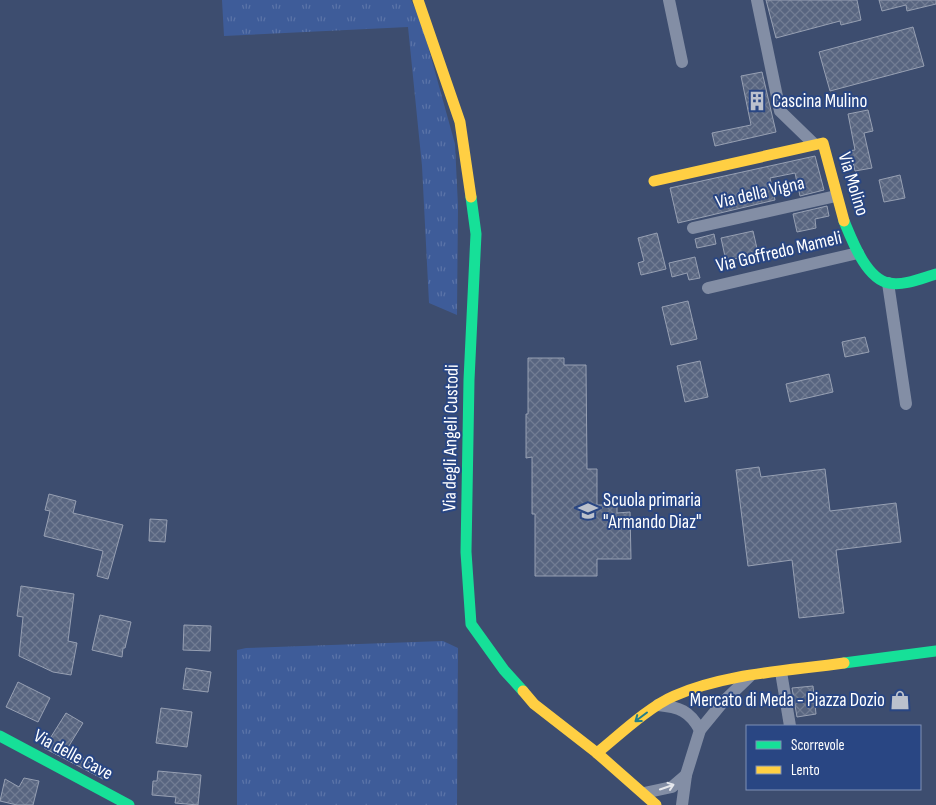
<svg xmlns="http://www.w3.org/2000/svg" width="936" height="805" font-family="'Sofia Sans Condensed',sans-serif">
<defs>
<pattern id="grass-tufts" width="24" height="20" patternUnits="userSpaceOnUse" patternTransform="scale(1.25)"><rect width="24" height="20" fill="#3e5c99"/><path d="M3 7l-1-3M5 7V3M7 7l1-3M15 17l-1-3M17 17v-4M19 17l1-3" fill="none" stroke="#5b74a8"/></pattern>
<pattern id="building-cross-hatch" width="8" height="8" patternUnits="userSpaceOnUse" patternTransform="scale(1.25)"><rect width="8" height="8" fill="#586580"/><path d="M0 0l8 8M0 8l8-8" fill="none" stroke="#717c93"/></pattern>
</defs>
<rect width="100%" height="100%" fill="#3d4d6f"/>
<g fill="url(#grass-tufts)">
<path d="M222,0h189l10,21 34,123 3,62 -1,109 -28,-12 -7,-137 -14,-139 -184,9z"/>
<path d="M443,641l15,7 -1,157h-220v-155l9,-2z"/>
</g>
<g fill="url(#building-cross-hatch)" stroke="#97a0b3">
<path d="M766,0h91l4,20 -20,5 -1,-4 -64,17z"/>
<path d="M879,0h57v4l-29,7 -1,-6 -24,6z"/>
<path d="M913,27l11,39 -94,25 -11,-39z"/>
<path d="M762,72l14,60 -61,14 -3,-13 39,-8 -10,-49z"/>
<path d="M868,110l5,21 -9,2 8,35 -17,3 -2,-9 -3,1 -2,-12 7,-1 -7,-36z"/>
<path d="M815,156l9,34 -24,6 -5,-23 -25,5 5,22 -97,23 -8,-35z"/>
<path d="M900,175l5,23 -21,4 -5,-22z"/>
<path d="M827,206l2,10 -14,3 1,9 -19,4 -4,-18z"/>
<path d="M753,231l5,22 -32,8 -5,-23z"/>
<path d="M657,233l9,36 -25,6 -3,-12 6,-2 -6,-23z"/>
<path d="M714,234l2,10 -19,4 -2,-9z"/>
<path d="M695,257l5,21 -11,2 -2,-7 -15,4 -3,-14z"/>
<path d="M688,301l9,38 -26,6 -9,-38z"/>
<path d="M865,337l4,15 -24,5 -3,-15z"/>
<path d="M528,358h36v7h22l1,104h10v36h20v8l13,-1 1,47h-34v17h-62v-62h-3v-57l-6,1v-44h2z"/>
<path d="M700,361l8,36 -23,5 -8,-36z"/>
<path d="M829,374l4,18 -43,10 -4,-18z"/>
<path d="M759,467l2,10 64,-8 5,42 66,-8 5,39 -65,8 8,63 -45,5 -7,-58 -44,6 -12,-96z"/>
<path d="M49,494l27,7 -3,12 50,12 -15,54 -11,-3 6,-25 -59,-15 6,-25 -5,-1z"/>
<path d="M150,519l17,1 -2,22 -16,-1z"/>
<path d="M21,586l53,8 -6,47 9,2 -6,32 -18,-3 -34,-16 4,-39 -6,-1z"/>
<path d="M100,615l31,7 -6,26h-2l-1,9 -30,-7z"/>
<path d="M184,625l27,1 -1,25 -27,-1z"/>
<path d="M186,668l25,4 -3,20 -25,-3z"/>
<path d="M18,682l32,16 -12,24 -32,-15z"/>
<path d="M813,686l3,28 -19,3 -5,-29z"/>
<path d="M161,708l31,4 -5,35 -31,-4z"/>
<path d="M66,713l17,10 -16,26 40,24 -4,6 -59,-31z"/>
<path d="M158,771l43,4 -3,30 -23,-2 1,-6 -24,-2 1,-14h4z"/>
<path d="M24,778l15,3 -6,24h-16l-17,-4 5,-22 14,8z"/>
</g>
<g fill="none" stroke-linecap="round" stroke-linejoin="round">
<g stroke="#838ea5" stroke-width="12">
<path d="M669,0l13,62"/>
<path d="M757,0l23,111 34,33"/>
<path d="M693,228l143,-32"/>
<path d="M888,283l18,121"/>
<path d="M708,288l150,-35"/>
<path d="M781,672l9,54"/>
<path d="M658,705c21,2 32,6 42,25"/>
<path d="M644,793l28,-6 14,-12"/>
<path d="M682,805l4,-30 14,-45 23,-28 27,-26"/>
</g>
<g stroke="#16e098" stroke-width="11">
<path d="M471,197l5,37 -7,146 -3,172 5,72 33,46 19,21"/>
<path d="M844,221c8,19 22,58 45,62 15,3 33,-5 47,-9"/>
<path d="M844,663l92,-12"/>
<path d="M0,736l129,69"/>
</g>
<g stroke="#ffcf43" stroke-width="11">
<path d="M418,0l42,122 11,75"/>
<path d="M654,181l169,-38 21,78"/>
<path d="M523,691l11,13 63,49 59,52"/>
<path d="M597,753c21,-17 53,-47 77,-57 52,-23 115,-25 170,-33"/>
</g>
</g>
<defs><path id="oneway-shaft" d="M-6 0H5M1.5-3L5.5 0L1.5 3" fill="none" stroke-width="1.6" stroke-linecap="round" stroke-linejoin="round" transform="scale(1.25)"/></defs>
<use stroke="#227c8a" href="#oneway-shaft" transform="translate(641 717) rotate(143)"/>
<use stroke="#e6e8ed" href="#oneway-shaft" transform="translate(667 787) rotate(-19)"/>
<defs>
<symbol id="building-bare" viewBox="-9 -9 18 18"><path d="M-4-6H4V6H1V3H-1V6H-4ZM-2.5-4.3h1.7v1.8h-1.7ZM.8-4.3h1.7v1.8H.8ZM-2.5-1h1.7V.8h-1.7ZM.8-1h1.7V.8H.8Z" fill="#bbc1cd" stroke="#294683" stroke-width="2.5" paint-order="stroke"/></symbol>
<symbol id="school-bare" viewBox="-9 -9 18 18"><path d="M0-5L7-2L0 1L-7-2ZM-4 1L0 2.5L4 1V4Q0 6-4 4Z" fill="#bbc1cd" stroke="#294683" stroke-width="2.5" paint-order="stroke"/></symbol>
<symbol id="shop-bare" viewBox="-9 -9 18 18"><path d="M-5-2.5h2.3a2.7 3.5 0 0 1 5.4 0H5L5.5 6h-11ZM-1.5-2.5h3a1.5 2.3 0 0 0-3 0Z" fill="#bbc1cd" stroke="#294683" stroke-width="2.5" paint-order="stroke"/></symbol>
</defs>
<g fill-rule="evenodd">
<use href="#building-bare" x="743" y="87" width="28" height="28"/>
<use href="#school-bare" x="574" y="497" width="28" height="28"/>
<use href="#shop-bare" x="886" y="686" width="28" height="28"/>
</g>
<g text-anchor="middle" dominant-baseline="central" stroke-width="4" stroke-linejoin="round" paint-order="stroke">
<g font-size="19" fill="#fff" stroke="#294683" text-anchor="start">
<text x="772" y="101">Cascina Mulino</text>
<text x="603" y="500">Scuola primaria<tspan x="603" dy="22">"Armando Diaz"</tspan></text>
<text x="885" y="700" text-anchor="end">Mercato di Meda - Piazza Dozio</text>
</g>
<g font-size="19" fill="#fff" stroke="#294683">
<text transform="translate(853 184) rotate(73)">Via Molino</text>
<text transform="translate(760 193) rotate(-13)">Via della Vigna</text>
<text transform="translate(779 252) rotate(-13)">Via Goffredo Mameli</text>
<text transform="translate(451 438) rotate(-89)">Via degli Angeli Custodi</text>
<text transform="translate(73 755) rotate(28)">Via delle Cave</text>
</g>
</g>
<rect x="746" y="725" width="175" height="65" fill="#294683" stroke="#7f90b5"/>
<rect x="756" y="741" width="25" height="8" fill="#16e098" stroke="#7f90b5"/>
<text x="791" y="750" font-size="15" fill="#ffffff">Scorrevole</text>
<rect x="756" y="766" width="25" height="8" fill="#ffcf43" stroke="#7f90b5"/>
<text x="791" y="775" font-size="15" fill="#ffffff">Lento</text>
</svg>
